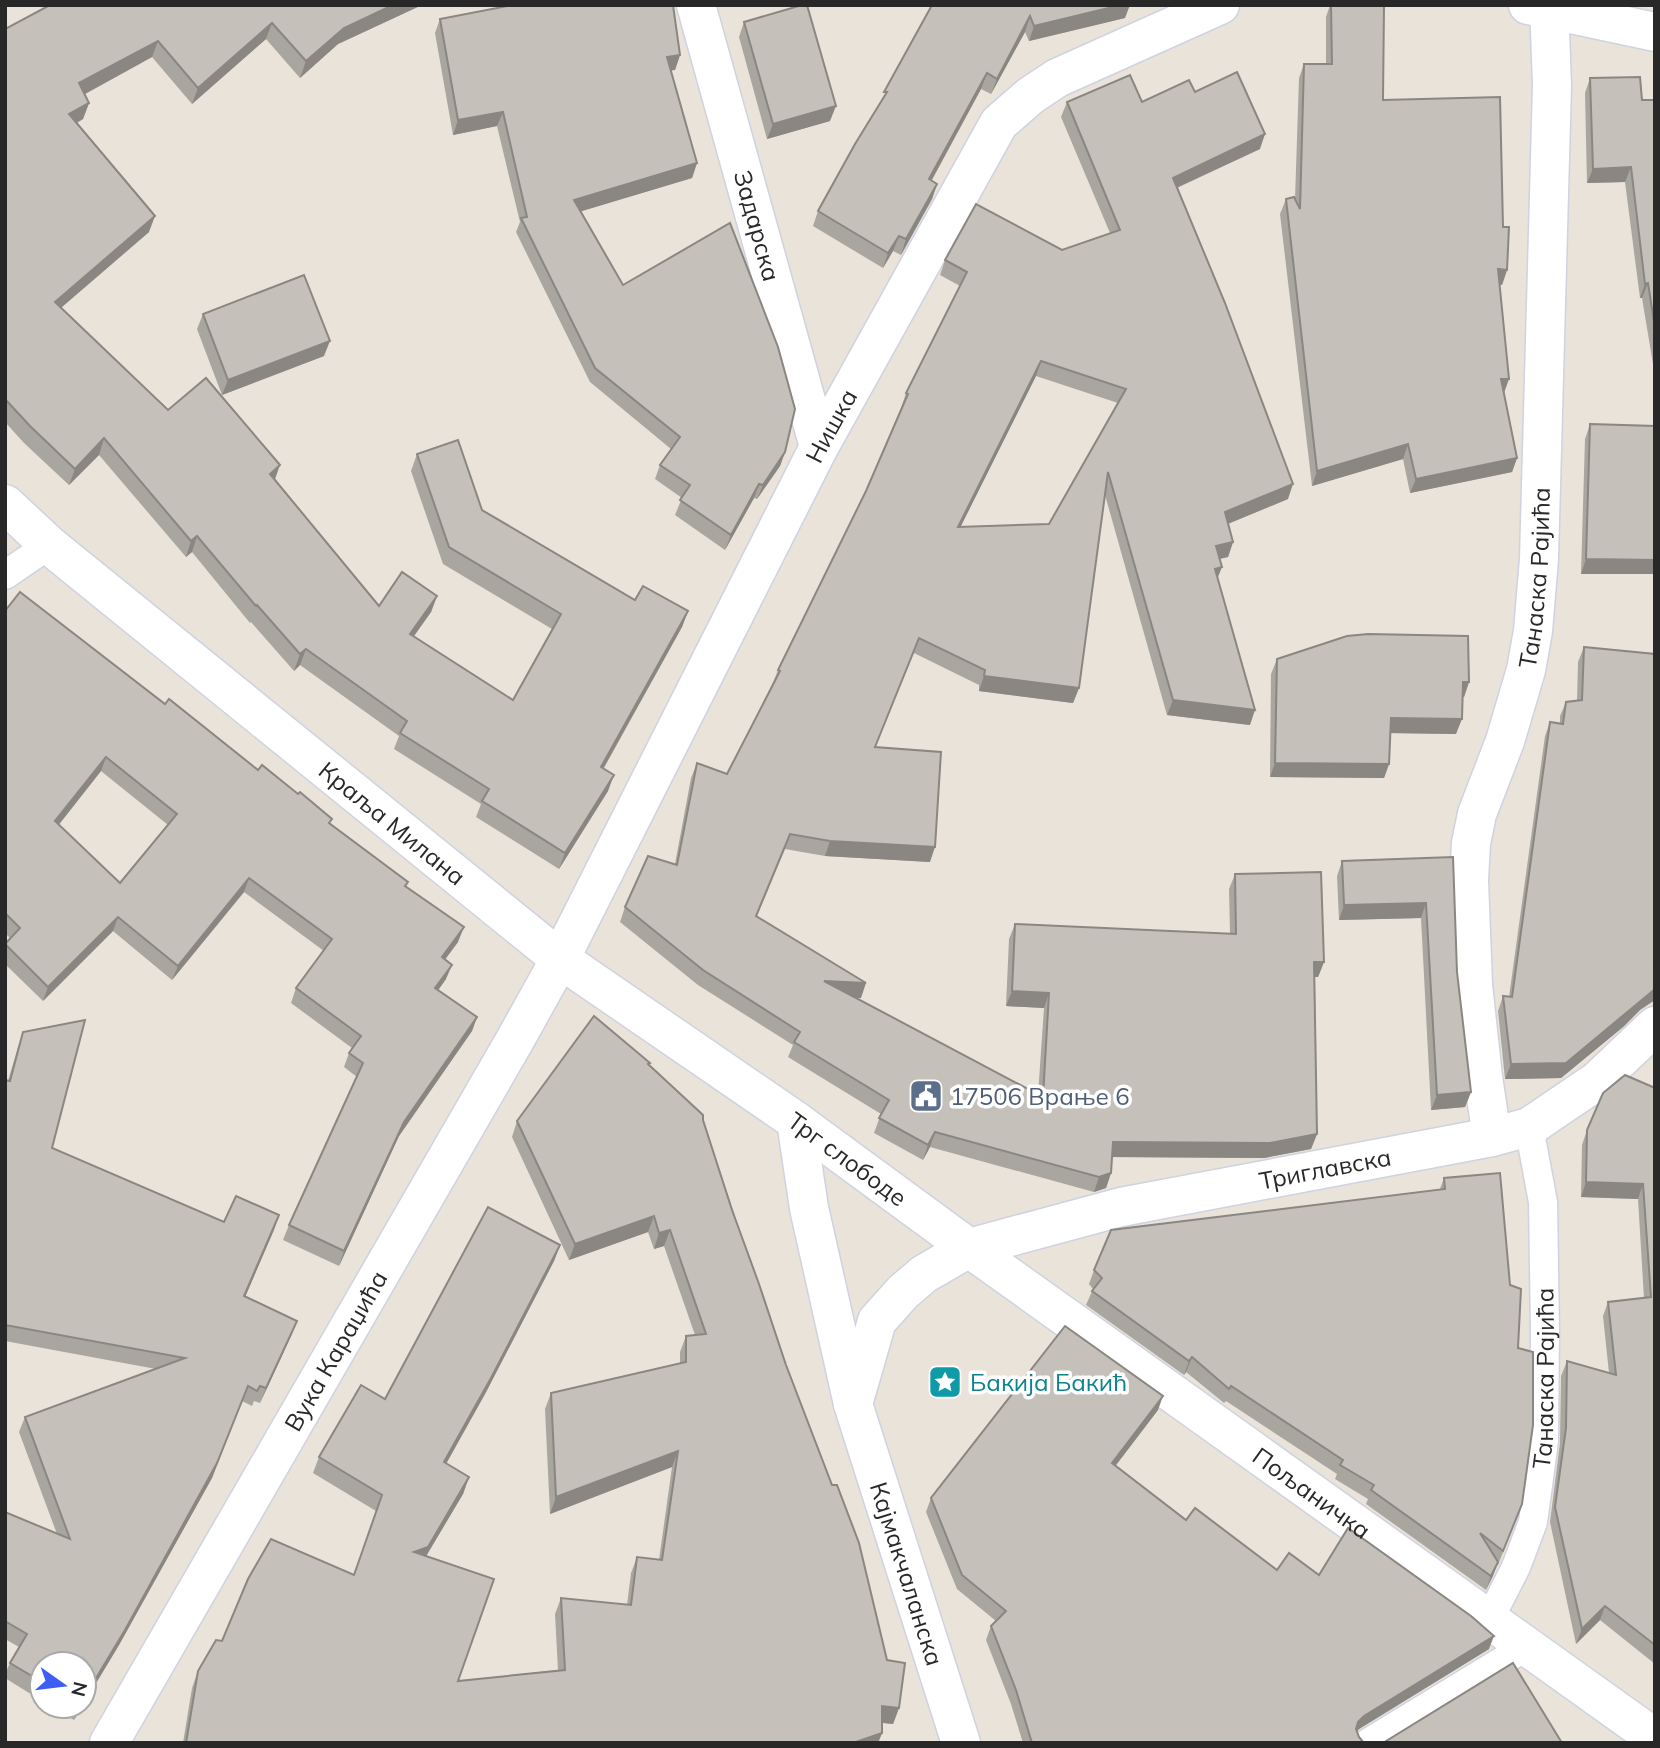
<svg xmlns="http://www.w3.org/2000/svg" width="1660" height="1748" font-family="Mulish,sans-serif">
<rect width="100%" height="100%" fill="#eae3d9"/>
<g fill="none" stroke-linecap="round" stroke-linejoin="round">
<defs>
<g id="service">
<path d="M5,575l44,-30"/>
<path id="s1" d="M1489,1620l27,-53 17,-45 11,-81 1,-111 -2,-128 -14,-75"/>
<path d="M1368,1743l159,-97"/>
</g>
<g id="minor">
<path id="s2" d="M696,5l123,442"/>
<path d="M1528,5l127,27"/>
<path id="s3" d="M560,959l259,-512 180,-324 31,-27 27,-18 163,-73"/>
<path id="s4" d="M796,1121l13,87 44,196 108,339"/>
<path id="s5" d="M1492,1137l-9,-60 -10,-92 -4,-105 2,-37 6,-29 28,-73 21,-71 7,-39 6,-72 13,-474 -3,-80"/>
<path id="s6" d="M853,1404l24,-83 26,-29 21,-18 45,-26 152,-41 371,-70 37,-10 68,-46 58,-55"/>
</g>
<g id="secondary">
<path id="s7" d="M5,504l44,41 511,414 236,162 173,127 686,490"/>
<path id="s8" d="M109,1743l406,-703 45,-81"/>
</g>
</defs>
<use href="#service" stroke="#cfd2e1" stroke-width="31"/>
<use href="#minor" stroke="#cfd2e1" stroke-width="41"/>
<use href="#secondary" stroke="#cfd2e1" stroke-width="41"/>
<use href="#service" stroke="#fff" stroke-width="28"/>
<use href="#minor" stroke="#fff" stroke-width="38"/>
<use href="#secondary" stroke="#fff" stroke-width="38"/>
</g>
<g fill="#a9a59f" fill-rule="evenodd">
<path d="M50,5h372l-84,39 -38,34 -34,-39 -74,65 -40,-47 -67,37 4,9 -6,16 -6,4 72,109 -88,76 107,102 107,69 104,127 58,-10 -6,16 -17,24 99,64 39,-71 -109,-65 -32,-93 6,-17 65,56 153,90 53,11 -6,16 -78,141 4,23 -49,78 -83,-52 5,-13 -87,-55 5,-13 -99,-71 -6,6 -43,-49 -1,1 -58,-71 -6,5 -87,-102 -30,30 -45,-42 -19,-21v-393z"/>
<path d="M932,5l193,13 -96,23 -4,-9 -34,62 -10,-5 -49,91 5,4 -5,15 -31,56 -8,-4 -10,17 -70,-42 5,-15 62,-107z"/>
<path d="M1330,5h54l-1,95 120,127 4,43 -5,15 -2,-1 4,109 13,65 -5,14 -102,21 -7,-34 -91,27 -32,-272 6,-15h9l4,-121 5,-14h22v-47z"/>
<path d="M440,19l240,36 -5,15h-4l26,93 -5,15 -111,33 42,74 162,167 -5,14 -23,33 -3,-1 -29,52 -50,-35 7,-17 -27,-19 5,-14 11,-16 -81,-67 -74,-150 4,-10 -23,-96 -44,9 -18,-102z"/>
<path d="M744,22l86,99 -63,18 -28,-102z"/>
<path d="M1590,78l52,22h13v276l-13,-78h-2l-15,-116 -38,1 -2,-90z"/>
<path d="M1195,92l65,57 -83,39 111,311 -60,25 5,18 -5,15 -9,2 -2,20 33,146 -83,-10 -62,-220 -26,193 -6,15 -94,-12v-6l-65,-32 -39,94 55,115 -105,-6 -40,-7 -28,67 104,82h-5l182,97 6,-87 -38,-2 3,-67 6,-15 215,10 -1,-45 6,-15 89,88 -6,15h-3l2,157 -6,15 -47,9 -152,-1 -1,16 -5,15 -12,4 -164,-45 -7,13 -49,-27 7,-19 -93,-57 5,-12 -95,-60 -78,-63 5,-15 50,-43 16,-86 6,-15 30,11 45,-89 6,-15 88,-179 35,-83 5,-15 54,-107 -20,-11 5,-15 117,-10 48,-17 -49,-116 6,-15h75zM1036,376l82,27 -69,121 -89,3z"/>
<path d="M203,314l121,42 -102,39 -25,-66z"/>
<path d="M1590,424l65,2v148h-74l4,-135z"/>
<path d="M5,611l160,93 93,66 150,112 -2,5 52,55 -13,18 1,19 -8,11 39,27 -5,14 -73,105 -60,130 -56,-26 6,-15 68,-148 -13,-10 5,-14 3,-5 -61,-45 5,-15 28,-37 -80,-59 -72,88 -59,-49 -70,70 -38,-37v-20l5,-6 -5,-5zM101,771l67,54 -48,58 -62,-58z"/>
<path d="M1584,647l56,363 -17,17 -62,51 -56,1 -7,-68 5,-15 6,1 36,-261 5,-14 10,1v-7l6,-14 11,-1 1,-39z"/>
<path d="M1277,659l192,23 -5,15h-2l-6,37 -66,-1 -1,31 -5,14 -114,-1 1,-103z"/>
<path d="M1453,857l4,115 14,120 -6,15 -34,3 -10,-192 -82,2 -2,-44 5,-15z"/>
<path d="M23,1032l29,116 172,74 55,-7 -34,82 52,24 -6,15 -31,67 -6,-2 -2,5 -10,-5 -30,77 -93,167 -35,58v-39h-42v37l-37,-23v-4l5,-11 9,-16 -14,-8v-127l52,22 -38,-102 6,-15 131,-48 -151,-28v-261l3,1 10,-34z"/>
<path d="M649,1065l54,55 196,588 -6,16 -11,-1v10l-4,10h-695l9,-55 6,-17 24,-30 132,-66 22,-64 -63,-38 6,-16 241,-212 -6,16 -69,133 -39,70 23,13 -6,17 -37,62 32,125 100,-11 -3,-56 6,-16 66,7 4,-32 6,-16 22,3 13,-93 -122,47 -5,-105 6,-16 129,-30v-11l6,-16 9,-1 -31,-89 -10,3 -6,-17 -79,28 -57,-123 5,-16z"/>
<path d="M1655,1088v576l-55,-44 -24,24 -26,-122 10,-79 1,-67 6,-15 42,12 -6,-57 5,-14 36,-4 -6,-99 -57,-2 1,-52 5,-15z"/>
<path d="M1444,1178l66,107 8,63 4,156 -24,61 -1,-1 -11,26 -120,-86 2,-5 -33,-20 2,-5 -111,-73 -2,2 -38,-31 -2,3 -98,-70 7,-16 -4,-5 5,-14 346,-81z"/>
<path d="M1158,1410l-43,56 71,54 91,50 42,5 170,74 -130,80 -2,2 2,6 5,6h-341l-12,-39 -25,-64 5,-14 5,-5 -39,-32 -31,-77 5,-14z"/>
<path d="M51,1706h31l-8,14z"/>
</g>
<g fill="#8a8682">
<path d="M393,5h29l-84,39 -38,34 6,-17 38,-33z"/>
<path d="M1121,5h9l-5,13 -96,23 5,-15z"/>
<path d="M1030,16l-5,16 -34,62 6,-15z"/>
<path d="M272,23l-6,16 -74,65 6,-16z"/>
<path d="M158,41l-6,16 -78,43 5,-17z"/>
<path d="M680,55l-5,15 -14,2 6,-15z"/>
<path d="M987,73l-6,16 -57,105 5,-15z"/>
<path d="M89,103l-6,16 -20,11 6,-16z"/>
<path d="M836,106l-6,15 -63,18 6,-15z"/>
<path d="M503,112l-6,14 -44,9 5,-15z"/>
<path d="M1265,134l-5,15 -93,43 6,-14z"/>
<path d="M697,163l-5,15 -123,37 5,-15z"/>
<path d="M1631,167l-6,15 -38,1 6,-14z"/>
<path d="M937,184l-5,15 -31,56 5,-16z"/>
<path d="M155,216l-6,16 -100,86 6,-16z"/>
<path d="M899,236l-6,15 -10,17 5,-15z"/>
<path d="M1498,269l9,1 -5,15 -9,-1z"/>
<path d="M1648,283l-6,15h-2l5,-14z"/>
<path d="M330,341l-6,15 -102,39 6,-15z"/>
<path d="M1041,361l-5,15 -83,166 5,-15z"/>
<path d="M1501,379h8l-5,14z"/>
<path d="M104,438l-5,17 -30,30 6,-16z"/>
<path d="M1408,444l-5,15 -91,27 5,-15z"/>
<path d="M785,452l-5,14 -23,33 6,-14z"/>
<path d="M1517,458l-5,14 -102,21 6,-14z"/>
<path d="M280,465l-6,17 -4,-8z"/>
<path d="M759,484l-5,14 -29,52 6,-15z"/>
<path d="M1293,484l-5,15 -68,28 5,-15z"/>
<path d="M197,536l-5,16 -6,5 5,-16z"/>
<path d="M1233,542l-5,15 -18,4 6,-15z"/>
<path d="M1586,559l69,1v14h-74z"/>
<path d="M1222,567l-6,15 -1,-13z"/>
<path d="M437,596l-6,16 -27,38 6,-16z"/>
<path d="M688,611l-6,16 -87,156 6,-16z"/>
<path d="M306,649l-6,16 -6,6 6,-17z"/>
<path d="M984,676l95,12 -6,15 -94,-12z"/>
<path d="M1463,682h6l-5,15 -6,-1z"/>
<path d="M1173,700l82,10 -5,15 -83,-10z"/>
<path d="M1391,718l71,1 -6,15 -70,-1z"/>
<path d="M106,757l-5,14 -51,65 5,-15z"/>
<path d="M1275,763l114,1 -5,14 -114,-1z"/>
<path d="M614,775l-6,16 -49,78 6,-16z"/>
<path d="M830,841l105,6 -5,15 -105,-6z"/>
<path d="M249,878l-5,14 -72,88 6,-14z"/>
<path d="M1426,903l-5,15 -82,2 5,-15z"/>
<path d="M118,917l-5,14 -70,70 5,-14z"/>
<path d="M464,927l-6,15 -22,29 6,-14z"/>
<path d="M1314,962h10l-6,15h-9z"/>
<path d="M452,965l-6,14 -17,24 6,-15z"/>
<path d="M824,981l42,2 -5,15 -42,-2z"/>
<path d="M1655,989v11l-15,10 -17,17 -62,51 -56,1 6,-15 134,-68z"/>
<path d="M1012,991l37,2 -5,15 -38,-2z"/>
<path d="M477,1017l-5,14 -73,105 -60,130 5,-15 60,-129z"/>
<path d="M1471,1092l-6,15 -34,3 6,-15z"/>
<path d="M935,1132l-5,15 -7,13 5,-15z"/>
<path d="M1317,1134l-6,15 -47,9 -156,-1 5,-15z"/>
<path d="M1111,1173l-5,15 -12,4 5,-15z"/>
<path d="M1586,1182l57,2 -5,15 -57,-2z"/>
<path d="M279,1215l-5,15 -35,81 5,-15z"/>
<path d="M654,1216l-6,16 -79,28 6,-16z"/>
<path d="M670,1230l-6,16 -10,3 5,-16z"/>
<path d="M560,1245l-6,16 -69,133 -47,84 6,-16z"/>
<path d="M297,1321l-6,15 -31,67 6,-15z"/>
<path d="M1192,1357l-6,15 -2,3 5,-14z"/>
<path d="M1163,1396l-5,14 -51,67 5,-14z"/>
<path d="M242,1401l-30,77 -93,167 -35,58v-5z"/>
<path d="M678,1451l-6,16 -122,47 6,-17z"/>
<path d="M469,1477l-6,17 -41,69 -8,-11z"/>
<path d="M1498,1562l-5,14 -7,14 5,-14z"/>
<path d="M1605,1606l-5,14 -24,24 6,-15z"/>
<path d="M1494,1636l-5,13 -130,80 -6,7 5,-14 6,-6z"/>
<path d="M79,1706h3l-8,14z"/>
<path d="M882,1706l17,2 -6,16 -17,-2z"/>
<path d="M882,1733l-4,10h-25z"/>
</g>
<g fill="#c5c0b9" stroke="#8a8682" stroke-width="2" fill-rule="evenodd">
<path d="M50,5h343l-49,23 -38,33 -34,-38 -74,65 -40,-47 -79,42 10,20 -20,11 86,102 -100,86 113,108 38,-32 74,87 -10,9 109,132 23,-34 35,24 -27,38 103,66 48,-86 -112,-67 -32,-93 41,-14 24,70 153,90 8,-14 45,25 -87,156 13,8 -49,78 -83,-52 7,-12 -89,-56 7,-12 -101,-72 -6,5 -43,-49 -1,1 -59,-70 -6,5 -87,-103 -29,31 -45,-43 -25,-27v-370z"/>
<path d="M513,5h160l7,50 -13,2 30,106 -123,37 49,85 107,-62 48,124 17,62 -10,43 -22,33 -4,-1 -28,51 -51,-35 10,-15 -30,-20 20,-28 -85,-69 -74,-150 6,-1 -24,-105 -45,8 -18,-101z"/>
<path d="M802,5h5l29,101 -63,18 -29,-102z"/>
<path d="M932,5h189l-87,21 -4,-10 -33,63 -10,-6 -58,106 8,5 -31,55 -7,-3 -11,17 -70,-42 37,-67 32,-52h-3z"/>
<path d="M1331,5h53l-1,95 117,-3 3,130h6l-2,43 -9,-1 11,110h-8l16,79 -101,21 -8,-35 -91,27 -31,-272 8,-2 6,12 4,-145h28z"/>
<path d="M1237,72l28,62 -92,44 52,125 68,181 -68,28 8,30 -17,4 6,21 -7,2 40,141 -82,-10 -65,-228 -29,216 -95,-12 1,-6 -66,-32 -44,109 66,5 -6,95 -105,-6 -40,-7 -34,82 110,67 -42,-2 219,116 6,-104 -37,-2 3,-67 221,10 -1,-60 86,-2 3,90h-10l3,172 -47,9 -157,-1 -2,31 -12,4 -164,-45 -7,13 -49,-27 10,-18 -95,-58 6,-10 -97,-62 -78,-63 23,-51 29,9 20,-102 30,11 53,-103 -2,-1 88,-179 42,-97 -2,-1 61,-121 -22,-12 31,-56 86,46 58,-20 -53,-128 63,-27 12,27 47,-22 6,12zM1041,361l85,28 -77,135 -91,3z"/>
<path d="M1640,77l2,23h13v228l-7,-45 -3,1 -14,-117 -38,2 -3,-91z"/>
<path d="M304,275l26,66 -102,39 -25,-66z"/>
<path d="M1590,424l65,2v134l-69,-1z"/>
<path d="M20,592l145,112 4,-5 89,71 4,-5 36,29 2,-2 32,27 -3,4 79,59 -3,4 59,41 -22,30 10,8 -17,23 42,29 -73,105 -60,129 -55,-26 74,-162 -14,-10 12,-17 -65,-48 36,-49 -83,-61 -71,88 -60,-49 -70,70 -43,-43 15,-16 -15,-15v-302zM106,757l71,57 -57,69 -65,-62z"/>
<path d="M1368,634l100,2 1,46h-6l-1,37 -71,-1 -2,46 -114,-1 2,-104 70,-23z"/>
<path d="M1584,647l71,7v309l-1,1 1,1v24l-89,74 -55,1 -8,-68 9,1 38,-275 13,2 3,-22 16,-2z"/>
<path d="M1453,857l4,115 14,120 -34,3 -11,-192 -82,2 -2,-44z"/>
<path d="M594,1016l56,47 -2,1 55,51v5l29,90 27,74 27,81 46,120h5l22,58 28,117 18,3 -6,45 -17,-2v27l-29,10h-667l12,-72 18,-31 6,1 26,-62 23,-40 83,36 28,-80 -63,-38 42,-72 24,14 103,-192 72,38 -69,133 -47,84 25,15 -41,70 -14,5 80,27 -36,102 107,-11 -4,-72 70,7 6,-48 25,3 16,-109 -122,46 -5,-104 135,-31v-26l20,-2 -36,-104 -11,3 -5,-17 -79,28 -58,-123z"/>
<path d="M85,1020l-33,128 172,74 12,-26 43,19 -35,81 53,25 -31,67 -6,-2 -3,5 -9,-5 -31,77 -92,167 -41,68v-34h-42v18l-32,-19 17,-29 -22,-13v-109l65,27 -45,-122 160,-59 -180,-33v-245l5,1 13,-49z"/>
<path d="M1625,1075l30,13v557l-50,-39 -23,23 -27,-122 11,-79 1,-67 49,14 -8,-73 43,-5 -8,-113 -57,-2 1,-52 16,-37z"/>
<path d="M1500,1173l10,112 11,4 -3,59 15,4v73l-11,79 -19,47 -23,-18 18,29 -7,14 -120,-86 3,-5 -34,-20 3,-5 -112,-74 -2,3 -37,-32 -3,4 -97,-70 10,-13 -8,-8 17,-40 334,-41 -1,-11z"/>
<path d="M1065,1326l98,70 -51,67 74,57 9,-12 82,62 12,-17 30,22 29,-47 123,88 23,20 -130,80 -6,6 -2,7 3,8 5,6h-332l-16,-53 -25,-64 15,-15 -44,-36 -31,-77z"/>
<path d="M1513,1663l49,80h-179z"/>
</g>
<defs>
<symbol id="civic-square" viewBox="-11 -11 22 22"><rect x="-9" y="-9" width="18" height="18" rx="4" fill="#5c6f8a" stroke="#fff"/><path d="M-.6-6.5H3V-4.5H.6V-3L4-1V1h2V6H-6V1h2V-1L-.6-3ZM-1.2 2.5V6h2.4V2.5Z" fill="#fff"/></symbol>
<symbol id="sight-square" viewBox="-11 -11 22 22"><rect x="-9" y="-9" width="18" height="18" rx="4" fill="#0f9aa8" stroke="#fff"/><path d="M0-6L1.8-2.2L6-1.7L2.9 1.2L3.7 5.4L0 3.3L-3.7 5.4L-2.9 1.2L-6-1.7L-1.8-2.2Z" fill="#fff"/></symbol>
</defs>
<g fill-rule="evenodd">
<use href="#civic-square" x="907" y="1077" width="38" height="38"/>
<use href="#sight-square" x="926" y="1363" width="38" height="38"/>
</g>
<g text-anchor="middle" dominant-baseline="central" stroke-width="7" stroke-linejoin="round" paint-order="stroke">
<g font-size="24" fill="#282828" stroke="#fff">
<text stroke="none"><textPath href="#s2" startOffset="229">Задарска</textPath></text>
<text stroke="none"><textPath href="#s3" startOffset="598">Нишка</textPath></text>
<text stroke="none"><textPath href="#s5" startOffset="570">Танаска Рајића</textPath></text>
<text stroke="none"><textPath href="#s7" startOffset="502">Краља Милана</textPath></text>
<text stroke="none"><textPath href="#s6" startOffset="570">Триглавска</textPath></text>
<text stroke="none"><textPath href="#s7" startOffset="1068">Трг слободе</textPath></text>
<text stroke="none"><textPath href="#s8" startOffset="453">Вука Караџића</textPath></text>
<text stroke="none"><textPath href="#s1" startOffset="252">Танаска Рајића</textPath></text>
<text stroke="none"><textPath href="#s7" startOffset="1640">Пољаничка</textPath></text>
<text stroke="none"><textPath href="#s4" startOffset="467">Кајмакчаланска</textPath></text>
</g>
<g font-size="24" fill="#4e5e75" stroke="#fff" text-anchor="start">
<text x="950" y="1096">17506 Врање 6</text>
</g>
<g font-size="24" fill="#0d838f" stroke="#fff" text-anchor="start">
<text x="970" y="1382">Бакија Бакић</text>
</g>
</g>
<rect width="1660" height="1748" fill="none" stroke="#282828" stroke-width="14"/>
<g transform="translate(63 1685) rotate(104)"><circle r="33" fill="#ffffff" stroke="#a9a9a9" stroke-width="2"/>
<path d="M0-5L12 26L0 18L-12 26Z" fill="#3d5df4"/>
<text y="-10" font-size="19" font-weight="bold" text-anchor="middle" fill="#282828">N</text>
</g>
</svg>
